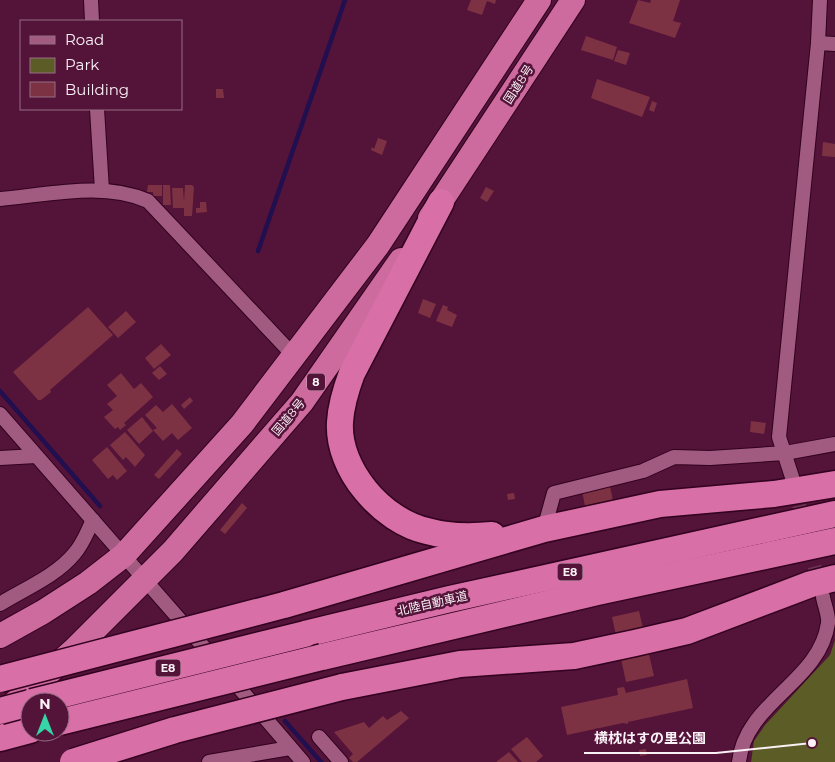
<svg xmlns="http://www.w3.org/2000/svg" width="835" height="762" font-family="Montserrat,'Noto Sans JP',sans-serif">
<rect width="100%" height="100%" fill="#541339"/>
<path fill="#5c5c26" d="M835,640v122h-84l3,-21 11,-16 65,-70z"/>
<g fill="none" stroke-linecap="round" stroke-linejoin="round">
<g stroke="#210f4f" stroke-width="4.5">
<path d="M258,251l87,-251"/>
<path d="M0,391l100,115"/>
<path d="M285,721l36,41"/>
</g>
</g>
<g fill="#7d3243">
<path d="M471,0h25l-1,4 -8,-3 -5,14 -15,-5z"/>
<path d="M638,0l12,3 1,-3h29l-7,21 8,2 -6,15 -46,-15z"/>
<path d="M586,36l31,11 -4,13 -32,-10z"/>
<path d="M618,50l12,3 -4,12 -12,-4z"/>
<path d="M597,79l53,18 -8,20 -51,-19z"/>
<path d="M216,89h7l1,9h-8z"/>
<path d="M652,101l5,2 -3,9 -5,-2z"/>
<path d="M378,138l9,3 -5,14 -11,-5 1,-3 2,2z"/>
<path d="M823,142l12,2v13l-13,-1z"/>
<path d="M148,185h14v11h-9v-4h-6z"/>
<path d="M163,185h7l1,20h-8z"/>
<path d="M185,185h7l2,2 -2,29h-8v-8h-11l-1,-20h11l1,14z"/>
<path d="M486,187l8,4 -7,11 -7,-4z"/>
<path d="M200,202h6l1,10 -11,1v-5h4z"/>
<path d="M423,299l13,5 -6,14 -12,-5z"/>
<path d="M443,305l5,2 -1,3 10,5 -5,12 -16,-6z"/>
<path d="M88,307l25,28 -63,55 1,2 -10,8h-3l-25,-28z"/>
<path d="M126,311l10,11 -18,16 -10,-11z"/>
<path d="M161,344l10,11 -17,14 -9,-11z"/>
<path d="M160,366l7,8 -8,6 -7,-7z"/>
<path d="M121,373l13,16 7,-6 12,14 -29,26 2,2 -6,5 -2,-3 -3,2 -11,-12 9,-7 -6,-6 10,-8 -10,-11z"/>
<path d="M190,397l3,4 -9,8 -3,-4z"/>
<path d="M172,404l20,24 -14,12 -6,-7 -9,8 -10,-11 4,-2 -12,-13 11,-10 7,7z"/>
<path d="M142,417l11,14 -14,13 -12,-14z"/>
<path d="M751,421l15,2 -2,11 -14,-2z"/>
<path d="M125,432l20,23 -10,12 -9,-10 -3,3 -13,-15z"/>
<path d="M107,447l20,24 -10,9 -4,-5 -5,4 -16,-19z"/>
<path d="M177,449l5,5 -23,25 -5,-4z"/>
<path d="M610,486l8,40 -28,6 -8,-41z"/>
<path d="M514,493l1,6 -7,1 -1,-6z"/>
<path d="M242,503l5,5 -22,26 -5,-4z"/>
<path d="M639,611l15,65 -28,6 -14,-65z"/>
<path d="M687,679l6,29 -65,14v2l-5,-1 -56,12 -6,-28 57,-12 -1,-7 7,-1 2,6z"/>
<path d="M401,711l8,7 -52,44h-4l-4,-4 4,-4 -19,-22 30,-10 5,6 14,-12 4,4z"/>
<path d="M527,737l16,19 -7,6h-14l-11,-13z"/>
<path d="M646,749l1,6 -7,1 -1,-6z"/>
<path d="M509,752l9,10h-22z"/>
</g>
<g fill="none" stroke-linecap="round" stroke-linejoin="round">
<path stroke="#6d3455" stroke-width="14" stroke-dasharray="14 7" stroke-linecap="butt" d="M794,485l26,103"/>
<defs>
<g id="minor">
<path d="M91,0l1,21"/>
<path d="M818,43l17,1"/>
<path d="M97,109l5,81"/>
<path d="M0,199c48,-4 103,-18 148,2l147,156"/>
<path d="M0,414l215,246"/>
<path d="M0,458l36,-2"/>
<path d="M792,477l-13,-40 39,-394 2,-43"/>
<path d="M544,529l10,-36 89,-22 31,-14 36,1 75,-5 50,-9"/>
<path d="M0,604c24,-15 56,-28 74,-50 9,-10 13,-22 19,-34"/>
<path d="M229,676l74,86"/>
<path d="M319,737l22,25"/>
<path d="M209,762l81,-14"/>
<path d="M739,762c6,-60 81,-80 89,-139 1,-8 -4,-19 -5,-26"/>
</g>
<g id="trunk">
<path d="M430,218l143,-218"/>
<path d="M0,636l43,-24 45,-29 36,-28 118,-131 136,-179 161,-245"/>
<path d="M8,709l66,-59 99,-99 129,-149 99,-142"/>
</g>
<g id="motorway">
<path d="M441,202l-89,171c-6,16 -11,32 -12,49 -3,47 42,99 87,109 21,6 44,6 65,4"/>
<path d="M284,605l260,-76 116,-25 114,-10 61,-10"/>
<path d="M305,634l145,-35 385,-85"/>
<path d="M322,657l275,-65 238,-51"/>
<path d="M342,687l118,-23 114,-8 61,-13 52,-12 124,-47 24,-6"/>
<path d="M0,738l30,-8"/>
</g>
</defs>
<use href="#minor" stroke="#32021f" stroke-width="16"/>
<use href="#trunk" stroke="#32021f" stroke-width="26"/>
<use href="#motorway" stroke="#32021f" stroke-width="29"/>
<use href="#minor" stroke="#a25b80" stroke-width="14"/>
<use href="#trunk" stroke="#cd6b9f" stroke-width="24"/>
<use href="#motorway" stroke="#d86fa7" stroke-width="26"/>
<defs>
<g id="motorway-bridge">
<path d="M0,679l284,-74"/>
<path d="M32,702l273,-68"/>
<path d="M0,711l30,-8"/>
<path d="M60,722l262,-65"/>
<path d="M73,762l102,-32 167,-43"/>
</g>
</defs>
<use href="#motorway-bridge" stroke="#32021f" stroke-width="29" stroke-linecap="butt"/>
<use href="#motorway-bridge" stroke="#d86fa7" stroke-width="26"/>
</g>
<g text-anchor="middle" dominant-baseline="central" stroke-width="5" stroke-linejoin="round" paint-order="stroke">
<g fill="#541339" stroke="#c8aebd" stroke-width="1">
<rect x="307" y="373.5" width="18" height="17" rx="4"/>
<rect x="557.5" y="563.5" width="25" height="17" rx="4"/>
<rect x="155.5" y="659.5" width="25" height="17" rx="4"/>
</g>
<g font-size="11" font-weight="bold" fill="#f9f1f5">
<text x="316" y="382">8</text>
<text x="570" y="572">E8</text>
<text x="168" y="668">E8</text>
</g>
<g font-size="12" fill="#f9f1f5" stroke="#541339">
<text transform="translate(518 84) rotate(-57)">国道8号</text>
<text transform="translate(288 417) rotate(-50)">国道8号</text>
<text transform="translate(432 603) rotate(-13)">北陸自動車道</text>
</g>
</g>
<path fill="none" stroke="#f9f1f5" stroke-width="2" d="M812 743L716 753H584"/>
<circle fill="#f9f1f5" stroke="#541339" stroke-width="2" cx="812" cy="743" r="5"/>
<g font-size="14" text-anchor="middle" font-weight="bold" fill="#f9f1f5" stroke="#541339" stroke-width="5" stroke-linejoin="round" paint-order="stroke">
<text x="650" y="743">横枕はすの里公園</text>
</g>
<rect x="20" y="20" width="162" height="90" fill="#541339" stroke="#966c84"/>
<rect x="30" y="36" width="25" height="8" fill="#a25b80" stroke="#966c84"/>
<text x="65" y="45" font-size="15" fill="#f9f1f5">Road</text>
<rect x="30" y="58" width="25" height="15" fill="#5c5c26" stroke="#966c84"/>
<text x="65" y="70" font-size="15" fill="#f9f1f5">Park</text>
<rect x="30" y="82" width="25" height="15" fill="#7d3243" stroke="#966c84"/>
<text x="65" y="95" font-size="15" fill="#f9f1f5">Building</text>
<g transform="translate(45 717)"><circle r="24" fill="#541339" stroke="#966c84"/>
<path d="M0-4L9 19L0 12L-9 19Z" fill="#36d4a7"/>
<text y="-8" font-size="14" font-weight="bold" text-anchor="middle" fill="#f9f1f5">N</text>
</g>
</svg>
